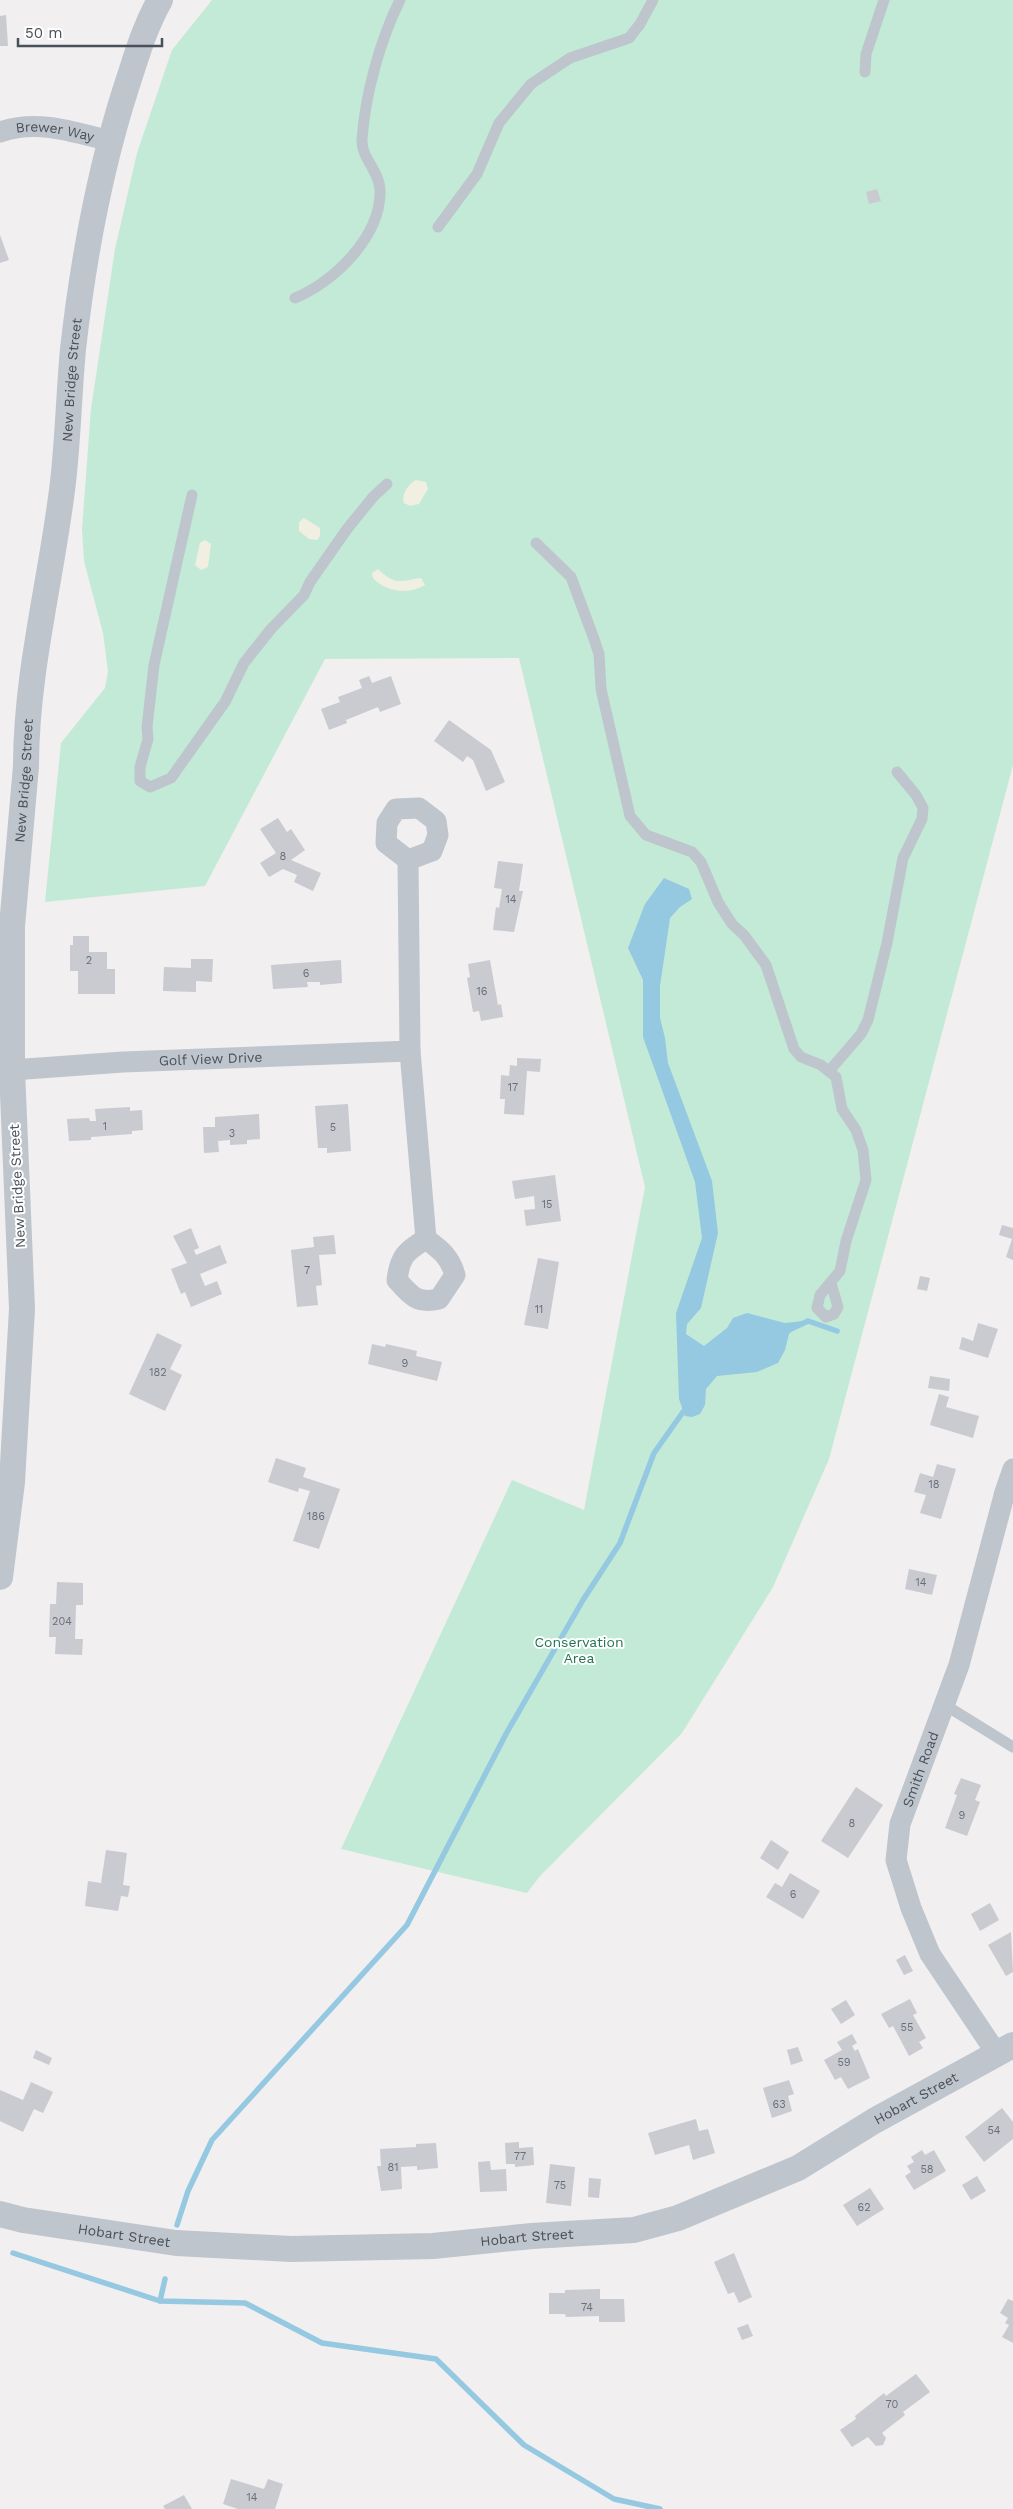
<svg xmlns="http://www.w3.org/2000/svg" width="1013" height="2509" font-family="'Work Sans',sans-serif">
<rect width="100%" height="100%" fill="#f1efef"/>
<path fill="#c3ead6" d="M212,0h801v765l-184,694 -56,128 -91,146 -142,143 -13,17 -186,-44 171,-369 72,30 61,-323 -126,-529 -194,1 -120,227 -160,16 16,-159 44,-55 3,-17 -5,-38 -19,-72 -2,-32 9,-120 24,-160 22,-96 35,-103z"/>
<g fill="#f1eee2">
<path d="M416,480l10,2 2,7 -9,15 -9,2 -6,-3c-3,-8 4,-19 12,-23z"/>
<path d="M304,518l16,10v8l-3,4 -8,-1 -10,-8v-9z"/>
<path d="M205,540l6,4 -3,23 -7,3 -6,-5 5,-22z"/>
<path d="M378,569c18,17 21,12 43,9l4,7c-16,10 -40,7 -52,-7l-1,-5z"/>
</g>
<path fill="#95c8e1" d="M664,878l25,11 3,10 -12,8 -10,11 -10,68v32l5,20 3,25 44,118 6,52 -17,75 -14,16 -1,10 18,12 23,-18 6,-10 14,-5 38,10 18,-2 -14,13 -4,16 -7,13 -21,9 -40,4 -11,13 -1,16 -5,9 -8,3 -7,-1 -6,-17 -3,-86 26,-75 -7,-56 -52,-145v-57l-15,-32 17,-44z"/>
<g fill="none" stroke-linecap="round" stroke-linejoin="round">
<g stroke="#95c8e1" stroke-width="5.5">
<path d="M791,1329l17,-8 29,10"/>
<path d="M177,2225l11,-34 24,-51 195,-215 99,-191 77,-134 37,-57 34,-90 34,-48"/>
<path d="M13,2253l147,48 85,2 77,40 114,16 88,86 90,54 46,10"/>
<path d="M160,2301l5,-22"/>
</g>
</g>
<g fill="#c9cbd1">
<path d="M6,15l2,31h-8v-30z"/>
<path d="M877,189l4,12 -12,3 -3,-12z"/>
<path d="M0,235l9,25 -9,3z"/>
<path d="M369,676l3,7 19,-7 10,28 -21,8 -2,-5 -32,13 1,3 -18,7 -8,-21 19,-7 -2,-5 24,-9 -3,-8z"/>
<path d="M449,720l42,30 14,32 -19,9 -13,-31 -6,-4 -4,6 -29,-21z"/>
<path d="M278,818l9,14 4,-3 14,21 -14,10 30,13 -8,18 -19,-9 3,-7 -14,-6 -14,8 -9,-14 16,-10 -16,-24z"/>
<path d="M498,861l25,3 -4,27h4l-9,41 -21,-2 3,-23 3,1 3,-19 -8,-1z"/>
<path d="M73,936h16v16h18v17h8v25h-37v-23h-8v-26h3z"/>
<path d="M191,959h22l-1,23 -16,-1v11l-33,-1 1,-24 27,1z"/>
<path d="M341,960l1,23 -22,2v-3h-13l1,5 -35,2 -2,-24z"/>
<path d="M490,960l8,45 3,-1 2,13 -22,4 -2,-10 -6,1 -6,-34 3,-1 -2,-13z"/>
<path d="M517,1058l24,1 -1,13 -13,-1 -3,44 -20,-1 1,-15h-5l1,-24 8,1 1,-11 7,1z"/>
<path d="M348,1104l3,47 -24,2v-5h-9l-3,-42z"/>
<path d="M130,1107v4l12,-1 1,20 -11,1v3l-41,3v3l-22,1 -2,-22 22,-1 1,3h6l-1,-12z"/>
<path d="M259,1114l1,25 -13,1v4l-17,1v-5l-12,1 1,11 -15,1 -1,-26h12v-10z"/>
<path d="M555,1175l6,46 -35,5 -2,-16 11,-1 -1,-13 -19,3 -3,-18z"/>
<path d="M1002,1225l11,3v32l-7,-3 6,-18 -13,-4z"/>
<path d="M191,1228l8,20 -5,2 2,5 24,-10 7,18 -27,11 5,12 12,-5 5,13 -31,13 -6,-15 -4,2 -10,-25 16,-6 -14,-27z"/>
<path d="M334,1235l2,19 -17,1 3,30 -6,1 2,19 -21,2 -6,-57 23,-3 -1,-10z"/>
<path d="M538,1258l21,4 -11,67 -24,-4z"/>
<path d="M920,1276l10,2 -3,13 -10,-2z"/>
<path d="M978,1323l20,6 -10,29 -29,-9 3,-12 11,4z"/>
<path d="M157,1333l25,12 -12,24 12,6 -17,36 -36,-17z"/>
<path d="M372,1344l13,3 1,-3 31,7 -1,5 26,6 -5,19 -69,-17z"/>
<path d="M930,1376l20,3 -1,12 -21,-3z"/>
<path d="M939,1394l10,3 -3,10 33,9 -6,22 -43,-13z"/>
<path d="M276,1458l30,10 -3,9 37,12 -21,60 -26,-8 17,-50 -11,-3 -1,4 -30,-10z"/>
<path d="M937,1464l19,5 -15,50 -21,-6 6,-18 -12,-3 6,-19 13,4z"/>
<path d="M909,1569l28,6 -5,20 -27,-6z"/>
<path d="M57,1582l26,1v22h-7l-1,34h8l-1,16 -27,-1 1,-17h-7l1,-33h6z"/>
<path d="M961,1778l20,7 -6,15 5,2 -13,34 -22,-8 12,-33 -3,-1z"/>
<path d="M856,1787l27,18 -35,53 -27,-17z"/>
<path d="M771,1840l18,12 -11,18 -18,-12z"/>
<path d="M106,1850l21,3 -4,32 7,1 -2,11 -7,-1 -3,15 -33,-5 3,-25 13,2z"/>
<path d="M790,1873l30,18 -17,28 -37,-22 9,-14 7,4z"/>
<path d="M990,1903l9,17 -19,11 -9,-17z"/>
<path d="M1011,1932l2,40 -7,4 -18,-31z"/>
<path d="M905,1955l8,16 -9,4 -8,-15z"/>
<path d="M910,1999l7,14 -4,2 13,23 -7,4 4,6 -14,8 -16,-30 -4,2 -8,-14z"/>
<path d="M846,2000l9,15 -14,9 -10,-15z"/>
<path d="M852,2034l5,9 -5,3 3,5 3,-2 12,29 -22,11 -7,-12 -6,3 -11,-20 18,-10 -5,-8z"/>
<path d="M798,2047l5,14 -12,4 -4,-15z"/>
<path d="M36,2050l16,8 -3,7 -16,-7z"/>
<path d="M789,2080l5,14 -6,2 4,15 -20,7 -9,-30z"/>
<path d="M31,2082l22,10 -10,21 -9,-4 -11,23 -23,-11v-31l23,10z"/>
<path d="M1002,2108l11,14v17l-29,23 -19,-25z"/>
<path d="M696,2119l3,12 9,-2 7,24 -22,7 -4,-15 -34,10 -7,-22z"/>
<path d="M519,2142v6l14,-1 1,18 -19,2v-3h-9l-1,-21z"/>
<path d="M436,2143l2,25 -21,2v-4l-16,1 1,22 -21,2 -4,-25h4l-1,-17 36,-2v-3z"/>
<path d="M922,2150l3,5 9,-5 12,21 -32,19 -9,-14 6,-4 -4,-6 7,-4 -3,-5z"/>
<path d="M490,2161l1,9 15,-1 1,22 -27,1 -2,-30z"/>
<path d="M550,2164l25,3 -4,39 -25,-3z"/>
<path d="M977,2176l9,15 -15,9 -9,-15z"/>
<path d="M589,2178l12,1 -2,19 -11,-1z"/>
<path d="M870,2188l14,21 -27,17 -14,-21z"/>
<path d="M734,2253l18,44 -13,6 -5,-11 -6,2 -14,-32z"/>
<path d="M600,2289v10h24l1,23h-26v-6l-33,1 -1,-3h-16v-21h16v-3z"/>
<path d="M1008,2299l5,2v42l-11,-6 7,-12 -4,-2 3,-5 -8,-5z"/>
<path d="M748,2324l5,12 -11,4 -5,-12z"/>
<path d="M916,2374l14,18 -27,20 2,3 -23,18 4,5 -3,7 -7,1 -8,-9 -16,10 -12,-17 16,-11 -1,-3 29,-23 2,3z"/>
<path d="M231,2479l33,10 4,-10 15,5 -8,25h-37l-15,-5z"/>
<path d="M184,2495l8,14h-27l-2,-3z"/>
</g>
<g fill="none" stroke-linecap="round" stroke-linejoin="round">
<g stroke="#bfc5cc" stroke-width="11">
<path d="M865,72l1,-18 18,-54"/>
<path d="M438,227l39,-53 22,-51 32,-39 39,-26 59,-20 11,-14 13,-24"/>
<path d="M295,298c39,-16 87,-62 85,-109 -1,-18 -19,-32 -18,-49 3,-45 18,-100 38,-140"/>
<path d="M192,495l-38,170 -7,62 1,12 -8,28v14l10,6 21,-9 54,-76 19,-39 27,-34 33,-34 6,-13 37,-53 26,-32 14,-13"/>
<path d="M536,543l35,34 23,62 5,15 2,35 29,127 16,19 46,17 9,10 17,40 14,22 12,11 22,30 28,84 7,8 20,8 15,12 6,32 14,21 7,20 3,30 -20,61 -6,30 -20,24 -3,13 9,9 8,-3 4,-7 -7,-24"/>
<path d="M830,1070l31,-36 7,-14 19,-77 16,-85 19,-39 1,-11 -7,-13 -19,-23"/>
<path d="M945,1705l68,42"/>
</g>
<g stroke="#bfc5cc" stroke-width="21">
<path id="s1" d="M0,132c38,-13 73,0 110,9"/>
<path d="M410,1051l16,188c15,11 24,18 29,36l-16,24c-22,5 -28,-3 -42,-19 3,-24 9,-29 29,-41"/>
<path id="s2" d="M0,1069l12,1 111,-8 287,-11 -2,-191 -22,-17 1,-20 9,-14 23,-1 17,13 2,14 -6,16 -24,9"/>
<path id="s3" d="M997,2054l-67,-100 -19,-46 -15,-48 4,-36 59,-159 46,-173 8,-23"/>
</g>
<g stroke="#bfc5cc" stroke-width="26">
<path id="s4" d="M0,1577l12,-95 10,-173 -10,-239v-144l14,-160c0,-95 26,-189 37,-284 5,-44 6,-89 10,-133 10,-88 26,-177 53,-261 10,-30 18,-60 34,-88"/>
<path id="s5" d="M0,2214l23,6 153,23 115,6 142,-3 99,-10 102,-6 44,-12 120,-50 76,-47 139,-76"/>
</g>
</g>
<g text-anchor="middle" dominant-baseline="central" stroke-width="4" stroke-linejoin="round" paint-order="stroke">
<g font-size="11" fill="#696f78">
<text x="283" y="856">8</text>
<text x="511" y="899">14</text>
<text x="89" y="960">2</text>
<text x="306" y="973">6</text>
<text x="482" y="991">16</text>
<text x="513" y="1087">17</text>
<text x="105" y="1126">1</text>
<text x="333" y="1127">5</text>
<text x="232" y="1133">3</text>
<text x="547" y="1204">15</text>
<text x="307" y="1270">7</text>
<text x="539" y="1309">11</text>
<text x="405" y="1363">9</text>
<text x="158" y="1372">182</text>
<text x="934" y="1484">18</text>
<text x="316" y="1516">186</text>
<text x="921" y="1582">14</text>
<text x="62" y="1621">204</text>
<text x="962" y="1815">9</text>
<text x="852" y="1823">8</text>
<text x="793" y="1894">6</text>
<text x="907" y="2027">55</text>
<text x="844" y="2062">59</text>
<text x="779" y="2104">63</text>
<text x="994" y="2130">54</text>
<text x="520" y="2156">77</text>
<text x="393" y="2167">81</text>
<text x="927" y="2169">58</text>
<text x="560" y="2185">75</text>
<text x="864" y="2207">62</text>
<text x="587" y="2307">74</text>
<text x="892" y="2404">70</text>
<text x="252" y="2497">14</text>
</g>
<g font-size="14" fill="#49505a" stroke="#fff">
<text stroke="none"><textPath href="#s1" startOffset="56">Brewer Way</textPath></text>
<text stroke="none"><textPath href="#s4" startOffset="1202">New Bridge Street</textPath></text>
<text stroke="none"><textPath href="#s4" startOffset="798">New Bridge Street</textPath></text>
<text stroke="none"><textPath href="#s2" startOffset="211">Golf View Drive</textPath></text>
<text transform="translate(17 1186) rotate(-93)">New Bridge Street</text>
<text stroke="none"><textPath href="#s3" startOffset="315">Smith Road</textPath></text>
<text stroke="none"><textPath href="#s5" startOffset="950">Hobart Street</textPath></text>
<text stroke="none"><textPath href="#s5" startOffset="126">Hobart Street</textPath></text>
<text stroke="none"><textPath href="#s5" startOffset="530">Hobart Street</textPath></text>
</g>
<g font-size="14" fill="#227354" stroke="#fff">
<text x="579" y="1642">Conservation<tspan x="579" dy="16">Area</tspan></text>
</g>
</g>
<path d="M18 38v8h144v-8" fill="none" stroke="#49505a" stroke-width="2.5"/>
<text x="25" y="38" font-size="15" fill="#49505a" stroke="#ffffff" stroke-width="4" paint-order="stroke">50 m</text>
</svg>
